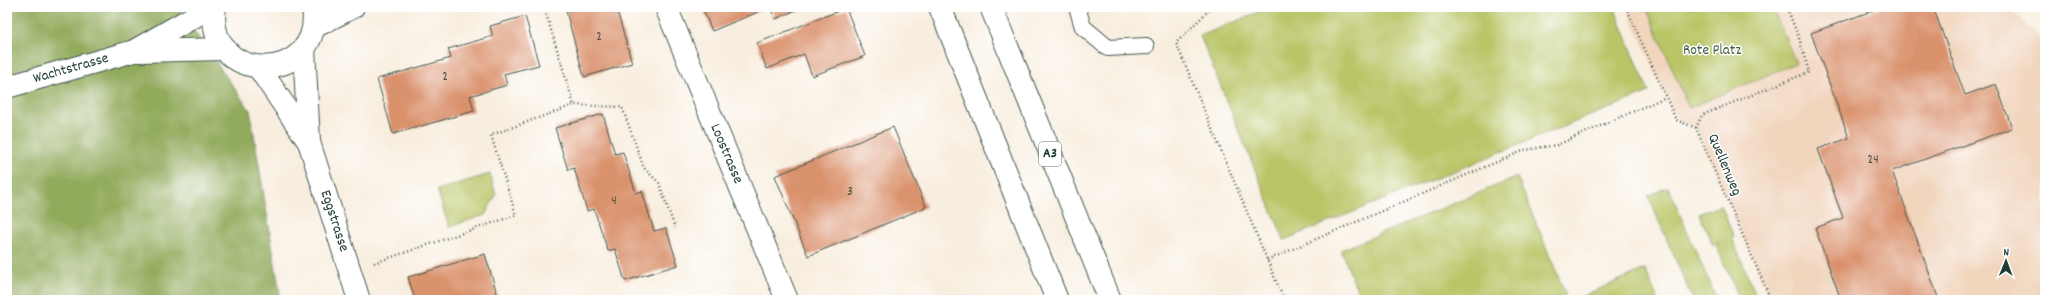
<svg xmlns="http://www.w3.org/2000/svg" width="2052" height="307" font-family="Dekko,sans-serif">
<rect width="100%" height="100%" fill="#fff"/>
<filter id="ink" filterUnits="userSpaceOnUse"><feTurbulence type="fractalNoise" baseFrequency=".025" numOctaves="2"/><feDisplacementMap in="SourceGraphic" scale="8" xChannelSelector="R" yChannelSelector="G"/><feConvolveMatrix kernelMatrix="1 2 1 2 8 2 1 2 1" color-interpolation-filters="sRGB"/></filter>
<filter id="wash" filterUnits="userSpaceOnUse"><feTurbulence type="fractalNoise" baseFrequency=".012" numOctaves="4" result="noise"/><feDisplacementMap in="SourceGraphic" scale="16" xChannelSelector="R" yChannelSelector="G"/><feGaussianBlur stdDeviation="0.9" result="paint"/><feColorMatrix in="noise" values="0 0 0 0 0 0 0 0 0 0 0 0 0 0 0 0 0 1.4 0 .05"/><feComposite in="paint" operator="in"/></filter>
<g filter="url(#wash)">
<rect width="100%" height="100%" fill="#f8eedf"/>
<path fill="#f1d5bd" d="M1626,7h381l38,35v258h-274l-75,-172 -20,-8z"/>
<g fill="#b9c566" stroke="#6c814d">
<path d="M1271,7h343l35,85 -365,148 -84,-204z"/>
<path d="M1646,7h126l24,56 -107,45z"/>
<path d="M490,174l6,21 -11,20 -36,12 -12,-37z"/>
<path d="M1517,177l49,118 -12,5h-193l-20,-50z"/>
<path d="M1668,187l49,113h-24l-45,-104z"/>
<path d="M1721,205l13,32 -2,1 26,62h-18l-24,-55 4,-2 -7,2 -14,-31z"/>
<path d="M1645,269l13,31h-84z"/>
</g>
<path fill="#92aa5b" stroke="#587448" d="M7,7h170l73,103 31,190h-274z"/>
<g id="blocks">
<g fill="#da926d">
<path d="M580,7h36l16,56 -48,14 -18,-66z"/>
<path d="M702,7h68l-58,24z"/>
<path d="M770,7h34l-29,12z"/>
<path d="M1883,7h50l32,88 31,-11 16,44 -120,43 47,129h-98l-26,-72 28,-10 -25,-69 31,-11 -38,-105z"/>
<path d="M846,8l19,48 -53,20 -8,-22 -37,15 -10,-26z"/>
<path d="M525,16l14,49 -35,9 3,11 -37,11 4,15 -81,23 -16,-55 74,-21 -3,-9 45,-13 -3,-10z"/>
<path d="M603,114l12,40 8,-2 13,41 6,-2 12,40 12,-3 12,37 -53,16 -10,-32 -7,2 -14,-42 -7,2 -13,-43 -6,2 -13,-42z"/>
<path d="M893,127l33,80 -118,49 -33,-80z"/>
<path d="M485,254l14,46h-84l-7,-23z"/>
</g>
</g>
</g>
<g filter="url(#ink)">
<use href="#blocks" fill-opacity="0" stroke="#40584e" stroke-width="1"/>
<g fill="none" stroke-linecap="round" stroke-linejoin="round">
<defs>
<path id="lane" d="M1077,7l6,20 25,21 38,-2"/>
<path id="street" d="M666,7l121,293"/>
<g id="secondary">
<path d="M215,7c-12,79 110,80 98,0"/>
<path d="M314,27l39,-20"/>
<path d="M304,48l5,94 50,158"/>
<path d="M138,51l87,-2"/>
<path d="M259,68l50,74"/>
<path d="M7,87l127,-36 77,-44"/>
</g>
<g id="highway">
<path d="M940,7l117,293"/>
<path d="M991,7l119,293"/>
</g>
</defs>
<use href="#lane" stroke="#40584e" stroke-width="18"/>
<use href="#street" stroke="#40584e" stroke-width="24"/>
<use href="#secondary" stroke="#40584e" stroke-width="24"/>
<use href="#highway" stroke="#40584e" stroke-width="24"/>
<g stroke="#40584e" stroke-width="2.5" stroke-dasharray="1 3" stroke-linecap="butt">
<path d="M544,7l30,98 48,2 22,61 15,15 16,45"/>
<path d="M1212,7l-36,36 108,257"/>
<path d="M1626,7l50,113 20,8 75,172"/>
<path d="M1696,128l6,-13 107,-43 -10,-34 -11,-27 1,-4"/>
<path d="M1267,260l258,-110 32,-5 109,-48"/>
<path d="M374,263l142,-48 -25,-80 83,-30"/>
</g>
<use href="#lane" stroke="#fff" stroke-width="16"/>
<use href="#street" stroke="#fff" stroke-width="22"/>
<use href="#secondary" stroke="#fff" stroke-width="22"/>
<use href="#highway" stroke="#fff" stroke-width="22"/>
</g>
</g>
<g text-anchor="middle" dominant-baseline="central" stroke-width="3" stroke-linejoin="round" paint-order="stroke">
<g font-size="13" fill="#4e5242">
<text x="599" y="37">2</text>
<text x="445" y="77">2</text>
<text x="1873" y="160">24</text>
<text x="850" y="192">3</text>
<text x="614" y="201">4</text>
</g>
<rect fill="#fff" stroke="#627771" stroke-width="1" x="1039" y="142" width="22" height="24" rx="3"/>
<g font-size="14" font-weight="bold" fill="#1f3d34">
<text x="1050" y="154">A3</text>
</g>
<g font-size="15" fill="#465f40" stroke="#fff">
<text x="1712" y="51">Rote Platz</text>
</g>
<g font-size="15" fill="#1f3d34" stroke="#fff">
<text transform="translate(71 69) rotate(-16)">Wachtstrasse</text>
<text transform="translate(726 154) rotate(67)">Loostrasse</text>
<text transform="translate(1724 165) rotate(67)">Quellenweg</text>
<text transform="translate(334 221) rotate(72)">Eggstrasse</text>
</g>
</g>
<rect width="2052" height="307" fill="none" stroke="#fff" stroke-width="24"/>
<g transform="translate(2006 261) rotate(1)" stroke="#ffffff" stroke-width="3" paint-order="stroke">
<path d="M0-3L7 15L0 10L-7 15Z" fill="#1f3d34"/>
<text y="-6" font-size="11" font-weight="bold" text-anchor="middle" fill="#1f3d34">N</text>
</g>
</svg>
